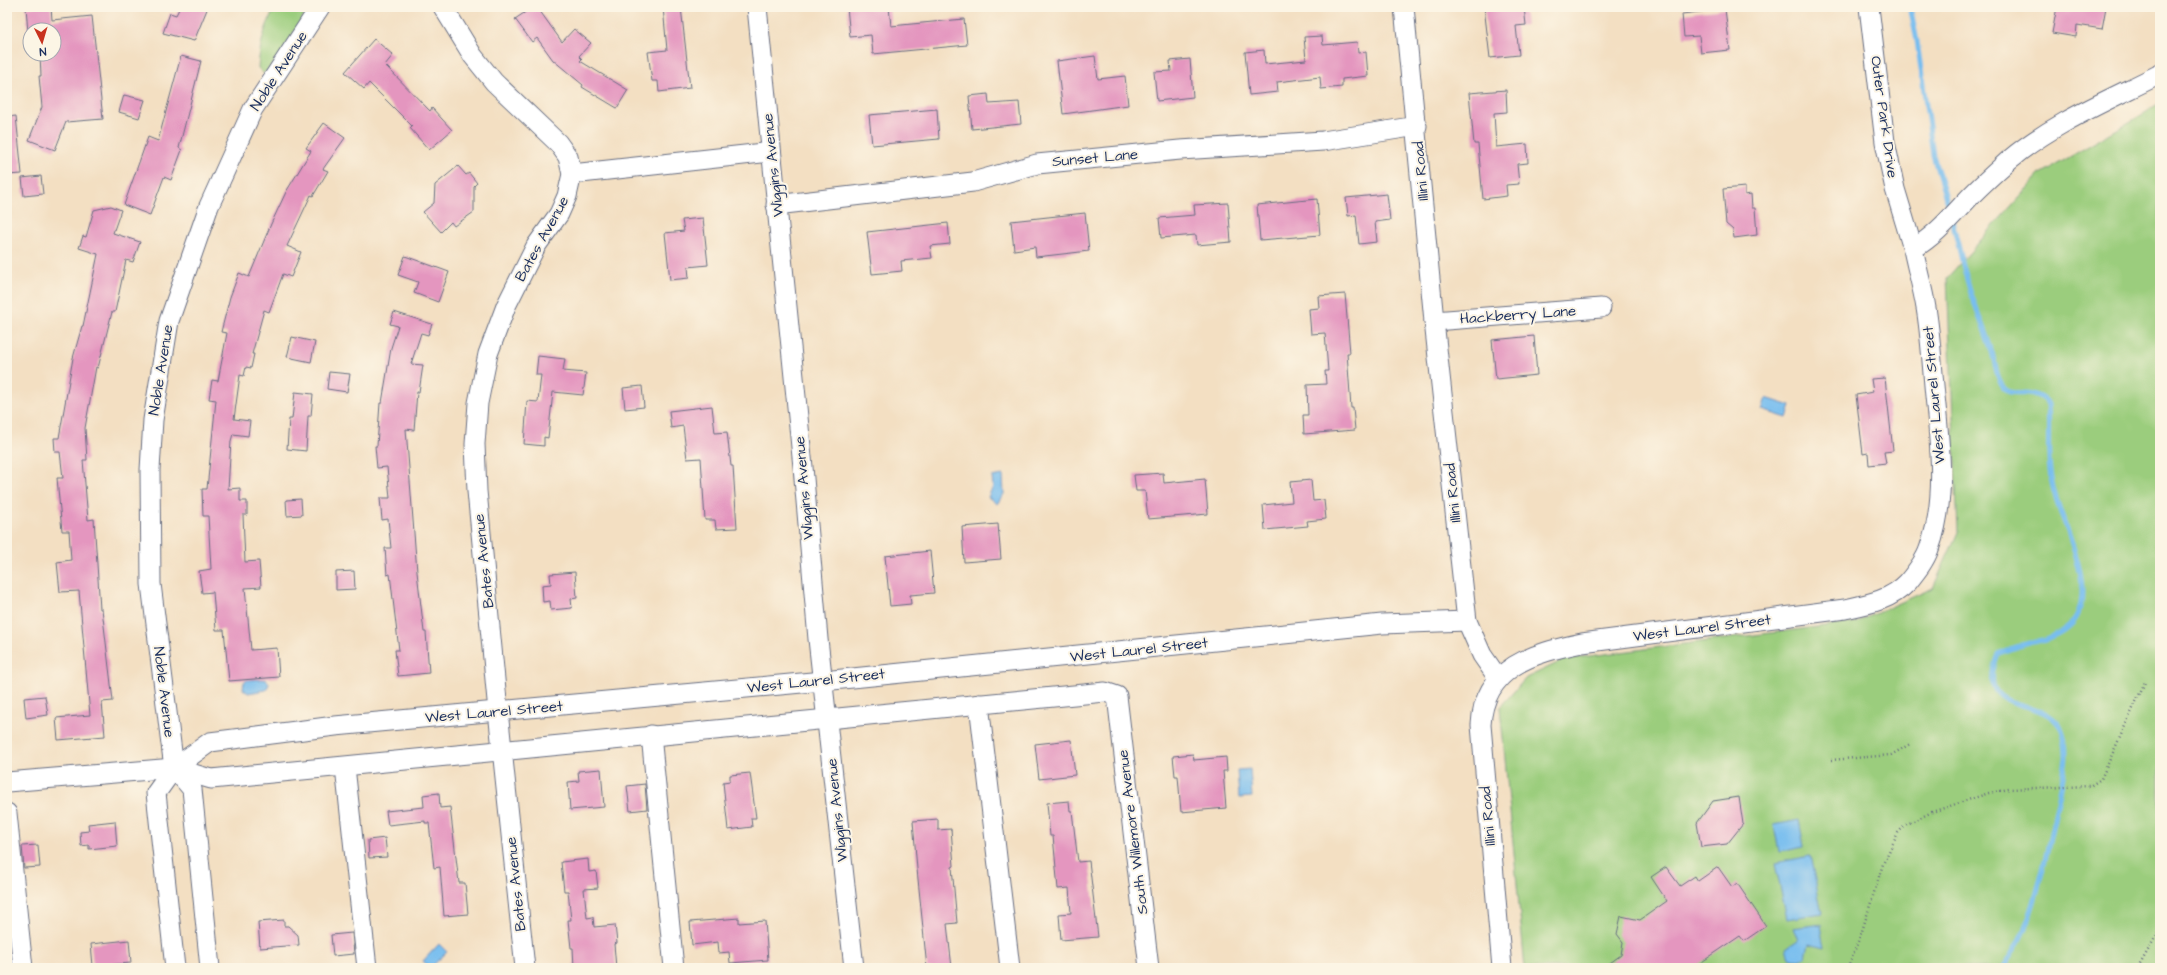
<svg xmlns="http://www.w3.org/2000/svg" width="2167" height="975" font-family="'Architects Daughter',sans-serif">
<rect width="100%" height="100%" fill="#fcf5e5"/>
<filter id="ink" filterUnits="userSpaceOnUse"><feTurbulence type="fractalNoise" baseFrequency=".025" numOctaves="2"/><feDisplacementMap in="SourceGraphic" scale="8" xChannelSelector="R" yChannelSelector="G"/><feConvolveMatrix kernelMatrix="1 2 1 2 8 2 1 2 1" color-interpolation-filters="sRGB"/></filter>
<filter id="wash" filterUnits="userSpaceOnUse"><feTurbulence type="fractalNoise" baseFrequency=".012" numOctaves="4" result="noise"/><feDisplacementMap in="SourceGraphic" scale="16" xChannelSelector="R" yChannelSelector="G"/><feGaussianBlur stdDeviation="0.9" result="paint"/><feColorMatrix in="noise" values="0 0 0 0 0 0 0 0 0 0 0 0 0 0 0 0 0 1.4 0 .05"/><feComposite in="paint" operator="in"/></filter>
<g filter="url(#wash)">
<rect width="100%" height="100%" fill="#f3dfc2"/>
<g fill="#9bcd7d" stroke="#5b7e6e">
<path d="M309,7l-29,49 -16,18 -6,-6c2,-25 6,-39 17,-60z"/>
<path d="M2160,104v864h-635l-25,-261 26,-29 40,-19 291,-37 76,-34 25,-56 -11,-254 92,-103z"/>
</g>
<g fill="#78beef" stroke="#4a76a6">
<path d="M1766,398l25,8 -4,12 -25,-8z"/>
<path d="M1003,475l1,19 -7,10 -9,-7 5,-10 -1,-10z"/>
<path d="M262,679l5,1 2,4 -3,6 -18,3 -5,-4 1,-7 3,-2z"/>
<path d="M1250,769l2,28 -13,1 -2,-28z"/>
<path d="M1799,820l5,27 -25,5 -5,-27z"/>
<path d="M1810,856l12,57 -35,6 -12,-56z"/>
<path d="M1821,924l4,24 -16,-4 -3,13 -8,3 -9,-3 -3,-9 12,-8 -5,-12z"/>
<path d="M439,944l8,8 -17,16 -7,-7z"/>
</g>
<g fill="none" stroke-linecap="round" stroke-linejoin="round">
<g stroke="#78beef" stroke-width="5">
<path d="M1910,7l7,34 16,114 17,57"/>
<path d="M1952,221c6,21 10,42 16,62 6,23 16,44 23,66 4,11 5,29 12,38 9,13 28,-3 45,17 2,27 -2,53 4,79 7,39 55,115 13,146 -20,15 -46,13 -67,25 -26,67 46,37 64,76 3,8 4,19 4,27 -2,21 -8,42 -12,63 -8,34 -14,69 -27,103 -6,16 -15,31 -24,45"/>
</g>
</g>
<g id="blocks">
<g fill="#e496bf">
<path d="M26,7h25l1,13 40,-4 11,103 -37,3 -11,28 -26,-10 13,-33 -3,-31h2l-1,-22h14v-24h-24l-2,3z"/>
<path d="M180,7h28l-14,34 -31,-8 7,-20 6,2z"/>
<path d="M533,7h4l25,35 12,-13 17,14 -12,13 3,3 -2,2 48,29 -11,18 -35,-21 1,-2 -30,-25 -16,-22 -5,4 -17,-23z"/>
<path d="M663,7h18l9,81 -31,4 -1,-11h-6l-4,-29 19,-2z"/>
<path d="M847,7h19l1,2 22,-2 2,19 73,-7 3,26 -94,9 -2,-19 -21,2z"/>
<path d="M1484,7h40l2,18 -10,1 3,29 -29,3z"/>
<path d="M2057,7h49l-4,22 -25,-4 -1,12 -24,-4z"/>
<path d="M1725,9l5,41 -29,3 -2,-17 -15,1 -2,-23z"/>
<path d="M1322,36l1,9 34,-3 1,11 8,-1 2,24 -26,3v8l-21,2 -1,-12 -43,5 1,10 -29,3 -4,-43 19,-2 1,14 41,-4 -2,-23z"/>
<path d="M374,39l19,16 -8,10 45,46 2,-3 20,22 -23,20 -19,-22 2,-2 -43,-43 -5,6 -19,-17z"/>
<path d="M181,56l20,5 -22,87 3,2 -11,30 -7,-3 -14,38 -26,-10 24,-68 10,4z"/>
<path d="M1095,56l3,23 27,-3 3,29 -65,9 -6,-53z"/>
<path d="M1190,59l3,38 -36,4 -3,-29 17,-1 -1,-10z"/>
<path d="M1506,90l1,22 -13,1 2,34 31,-3 1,19 -11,1 2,20 -13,1 1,11 -24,3 -5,-55h-4l-5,-51z"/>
<path d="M988,94l1,10 30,-2 2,22 -49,5 -3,-33z"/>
<path d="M124,95l21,5 -6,18 -20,-6z"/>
<path d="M937,109l2,30 -67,6 -3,-30z"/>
<path d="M16,116l6,58 -15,1v-58z"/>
<path d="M324,123l21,15 -22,31 5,2 -15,25 -2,-1 -24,51 14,6 -10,25 -8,-3 -14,38 -5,-2 -12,44h2l-3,14 -5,-1 -2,9 -4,-1 -6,44 16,2 -2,15 -15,-2 -2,7 -3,48 12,-1v13h7v14h-4l2,47 14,-1 2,26 -16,1 6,62 26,-2 2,29 -50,4 -5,-51h-8l-3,-38 -11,1 -3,-22 12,-2 -3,-53h-5l-1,-27h5l9,-89 -7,-1 3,-19 6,1 9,-48 -6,-1 9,-35 9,-24 10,4 22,-53 15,-32 25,-41 -5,-3z"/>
<path d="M458,166l8,9 3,-2 8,10 -3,3v26l-20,14 -3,-4 -10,10 -18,-20 11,-9 1,-18z"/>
<path d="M41,176l2,18 -19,2 -2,-18z"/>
<path d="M1745,187v8l6,-1 1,14h3l2,27 -23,3 -1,-8 -7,-6 -3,-35z"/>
<path d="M1387,194l3,26 -15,2 2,20 -18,2 -3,-29 -8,1 -2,-18z"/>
<path d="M1317,199l3,36 -60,5 -3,-35z"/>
<path d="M1228,203l3,39 -34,3 -1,-10 -35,3 -2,-20 36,-3 -1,-10z"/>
<path d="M111,206l10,4 -8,23 27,9 -7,20 -7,-2 -11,52h-3l-14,56 -2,-1 -11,61 2,32h-4l5,60 6,-1 6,90h2l11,92 -11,1 3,34 -47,4 -2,-22 34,-3 -11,-124 -19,1 -3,-30 14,-2 -2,-29h-7l-5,-53h6l-3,-26h-5l-1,-14h5l14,-80 9,-32h1l15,-72 -19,-6 4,-12 3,1 8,-27z"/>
<path d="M1085,213l4,38 -53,6 -1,-10 -21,3 -3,-29z"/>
<path d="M703,218l5,47 -20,2 1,11 -19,2 -5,-47 19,-2 -2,-11z"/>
<path d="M948,223l2,21 -20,2 2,12 -31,3 1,10 -30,3 -5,-42z"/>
<path d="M405,256l44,16 -11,30 -24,-9 4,-11 -20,-7z"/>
<path d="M1345,294l5,59h-3l4,55h2l2,22 -51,4 -1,-19h5l-1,-30 19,-1 -1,-13h3l-3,-38 -14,1 -2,-25 10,-1 -1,-12z"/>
<path d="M394,312l38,12 -4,11 -7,-2 -10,31 12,1 -4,27h-2l-3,38 -8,-1 11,143 7,60h2l3,41 -31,3 -3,-26h4l-9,-76 -3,1 -2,-27h6l-3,-29 -6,1 -2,-22h10l-3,-31 -10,1 -2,-22h2l3,-43h2l9,-55 7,-22 -8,-2z"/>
<path d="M1534,336l3,39 -41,4 -4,-39z"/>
<path d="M292,337l23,5 -4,20 -24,-5z"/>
<path d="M538,356l27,3 -2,12 23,2 -3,22 -30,-3 -5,46 -4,-1v9l-20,-2 3,-43 11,1 3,-27h-5z"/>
<path d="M329,372l21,2 -3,18 -20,-3z"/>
<path d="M1885,378l8,73 -9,1 2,11 -17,2 -1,-12 -5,1 -7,-59 17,-3 -2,-13z"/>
<path d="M642,386l2,21 -19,2 -2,-21z"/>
<path d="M295,392l18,2 -2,22h-3l-2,35 -19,-2 2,-30h3z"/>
<path d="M712,406l3,27 12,-1 4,34h2l4,62 -21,1 -1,-9h-10l-4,-62 -14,1 -4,-33 -12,2 -2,-17z"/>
<path d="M1163,473l1,10 41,-4 3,35 -60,5 -3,-28h-9l-2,-16z"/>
<path d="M1311,480l2,21 11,-1 2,19 -19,2 1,5 -43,4 -2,-25 29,-3 -2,-20z"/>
<path d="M301,499l1,16 -15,1 -1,-16z"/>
<path d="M998,524l3,35 -37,3 -2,-35z"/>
<path d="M930,551l4,42 -24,2 1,9 -21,2 -5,-50z"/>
<path d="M354,571l1,18 -19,1v-18z"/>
<path d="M575,572l2,26 -6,1 1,9 -21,2 -1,-9 -7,1 -1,-17 9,-1 -1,-10z"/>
<path d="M45,696l3,19 -22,3 -2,-20z"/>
<path d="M1071,740l4,35 -36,4 -4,-35z"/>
<path d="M1193,754l1,6 32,-3 1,14h-4l3,37 -45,4 -3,-36h-3l-2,-20z"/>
<path d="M601,769l3,38 -34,3 -2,-28 11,-1 -1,-10z"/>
<path d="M750,773l6,45h-5l1,9 -24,3 -5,-48 7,-1v-6z"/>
<path d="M645,784l2,25 -17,2 -3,-25z"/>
<path d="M439,793l1,15 10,-1 9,76h6l3,31 -24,2 -4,-49 -6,1 -5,-45h-4v-2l-37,4 -2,-14 38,-4 -1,-12z"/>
<path d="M1739,797l4,27 -16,20 -26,3 -4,-24 16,-22z"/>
<path d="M1069,801l1,10h2l6,51 11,-1 9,76 -37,3 -2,-26 12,-1 -2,-25 -11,1 -5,-53h-3l-3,-33z"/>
<path d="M938,819v11l13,-1 3,37 -2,1 5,56 -10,1 5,44h-25l-10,-99 -4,-48z"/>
<path d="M115,821l2,25 -28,3v-4l-8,1 -1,-14 9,-1 -1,-7z"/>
<path d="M385,838l2,19 -18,1 -1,-18z"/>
<path d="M38,845l2,22 -16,1 -2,-22z"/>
<path d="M588,859l1,13 7,-1 2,17 -14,1 3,29 6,-1 1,10 21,-2 2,18 -3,1 2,24h-42l-1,-20h-2l-3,-28h3l-3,-29h-4l-3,-29z"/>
<path d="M1666,867l14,19 15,-10 3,5 20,-14 14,20 5,-4 29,43 -22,15 -4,-5 -47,32h-90l18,-13 2,-13 -6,-8 4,-18 19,4 27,-19 -16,-24z"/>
<path d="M739,918v5l26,-2 3,39 -38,3 -1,-11 -10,1 -1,-11 -26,3 -2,-23z"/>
<path d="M284,920v6h4l10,9 1,10 -39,3 -2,-26z"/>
<path d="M352,933l2,21 -21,2 -2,-21z"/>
<path d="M129,940l2,23 -38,3 -2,-22z"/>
</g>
</g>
</g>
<g filter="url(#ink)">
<use href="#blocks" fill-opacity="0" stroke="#676d81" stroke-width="1"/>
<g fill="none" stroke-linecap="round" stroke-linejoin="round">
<defs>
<g id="minor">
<path d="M443,7l30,49 21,26 64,61 10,14 4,17 -5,22 -8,18 -23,32 -30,60 -18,48 -10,49 -3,41 2,47 21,220 27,257"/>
<path d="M757,7l46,460 15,172 36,329"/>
<path d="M1404,7l30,314 33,300 15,34 16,23"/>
<path d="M1869,7l16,135 10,47 18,60"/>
<path d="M572,174l199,-22"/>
<path d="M776,205l197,-23 64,-18 143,-14 143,-9 94,-15"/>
<path d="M1434,321l167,-13"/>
<path d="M979,704l31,264"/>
<path d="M651,735l23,233"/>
<path d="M345,767l22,201"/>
<path d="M7,782l167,-14 37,11 894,-87 12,4 32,272"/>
<path d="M7,813l16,155"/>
<path d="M175,968l-19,-175 18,-25 36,-26 125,-16 488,-45 559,-57 85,-3"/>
<path d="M210,968l-18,-179 -18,-21 -23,-184 -1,-114 3,-50 16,-99 40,-115 44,-97 67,-102"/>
<path d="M1502,968l-21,-243c3,-59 53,-72 101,-82l263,-34c24,-5 46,-9 63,-27 8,-10 17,-21 21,-33 18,-48 11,-104 6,-153 -3,-29 -4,-59 -9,-88 -3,-19 -9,-39 -13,-59 22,-13 37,-31 54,-49 13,-14 28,-27 42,-40 44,-37 100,-60 151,-86"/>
</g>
</defs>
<use href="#minor" stroke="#676d81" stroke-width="21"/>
<g stroke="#676d81" stroke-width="2.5" stroke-dasharray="1 3" stroke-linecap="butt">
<path d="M1831,760l60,-5 19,-11"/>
<path d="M1848,968l14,-37 21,-67 15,-31 7,-8 27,-13 57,-19 20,-4 81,-3 11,-7 44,-97"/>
<path d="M2138,968l22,-39"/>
</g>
<use href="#minor" stroke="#fff" stroke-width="19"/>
</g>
</g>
<g text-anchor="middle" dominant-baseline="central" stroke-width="4" stroke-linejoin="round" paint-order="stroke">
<g font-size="15" fill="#1b2f5e" stroke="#fcf5e5">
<text transform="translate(279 71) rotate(-57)">Noble Avenue</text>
<text transform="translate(1884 117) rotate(82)">Outer Park Drive</text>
<text transform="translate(1095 158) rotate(-5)">Sunset Lane</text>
<text transform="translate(773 165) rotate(-96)">Wiggins Avenue</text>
<text transform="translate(1421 171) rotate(-95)">Illini Road</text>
<text transform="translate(542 239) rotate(-61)">Bates Avenue</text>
<text transform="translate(1518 315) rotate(-4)">Hackberry Lane</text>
<text transform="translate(161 370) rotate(-81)">Noble Avenue</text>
<text transform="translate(1934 395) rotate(-95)">West Laurel Street</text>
<text transform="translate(804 488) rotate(-95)">Wiggins Avenue</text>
<text transform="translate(1453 493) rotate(-96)">Illini Road</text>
<text transform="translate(484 561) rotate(-96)">Bates Avenue</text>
<text transform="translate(1702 628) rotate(-7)">West Laurel Street</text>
<text transform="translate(1139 650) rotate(-6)">West Laurel Street</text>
<text transform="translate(816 681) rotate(-6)">West Laurel Street</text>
<text transform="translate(164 692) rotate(83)">Noble Avenue</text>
<text transform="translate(494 712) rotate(-5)">West Laurel Street</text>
<text transform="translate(837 810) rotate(-96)">Wiggins Avenue</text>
<text transform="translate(1488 816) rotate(-95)">Illini Road</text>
<text transform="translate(1133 832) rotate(-97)">South Willemore Avenue</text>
<text transform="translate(516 884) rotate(-96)">Bates Avenue</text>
</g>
</g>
<rect width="2167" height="975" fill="none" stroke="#fcf5e5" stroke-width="24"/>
<g transform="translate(42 42) rotate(175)"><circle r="19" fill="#fcf5e5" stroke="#a2a6af"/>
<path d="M0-3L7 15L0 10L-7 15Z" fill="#c8321e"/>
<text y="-6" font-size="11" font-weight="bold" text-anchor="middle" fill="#1b2f5e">N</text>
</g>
</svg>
